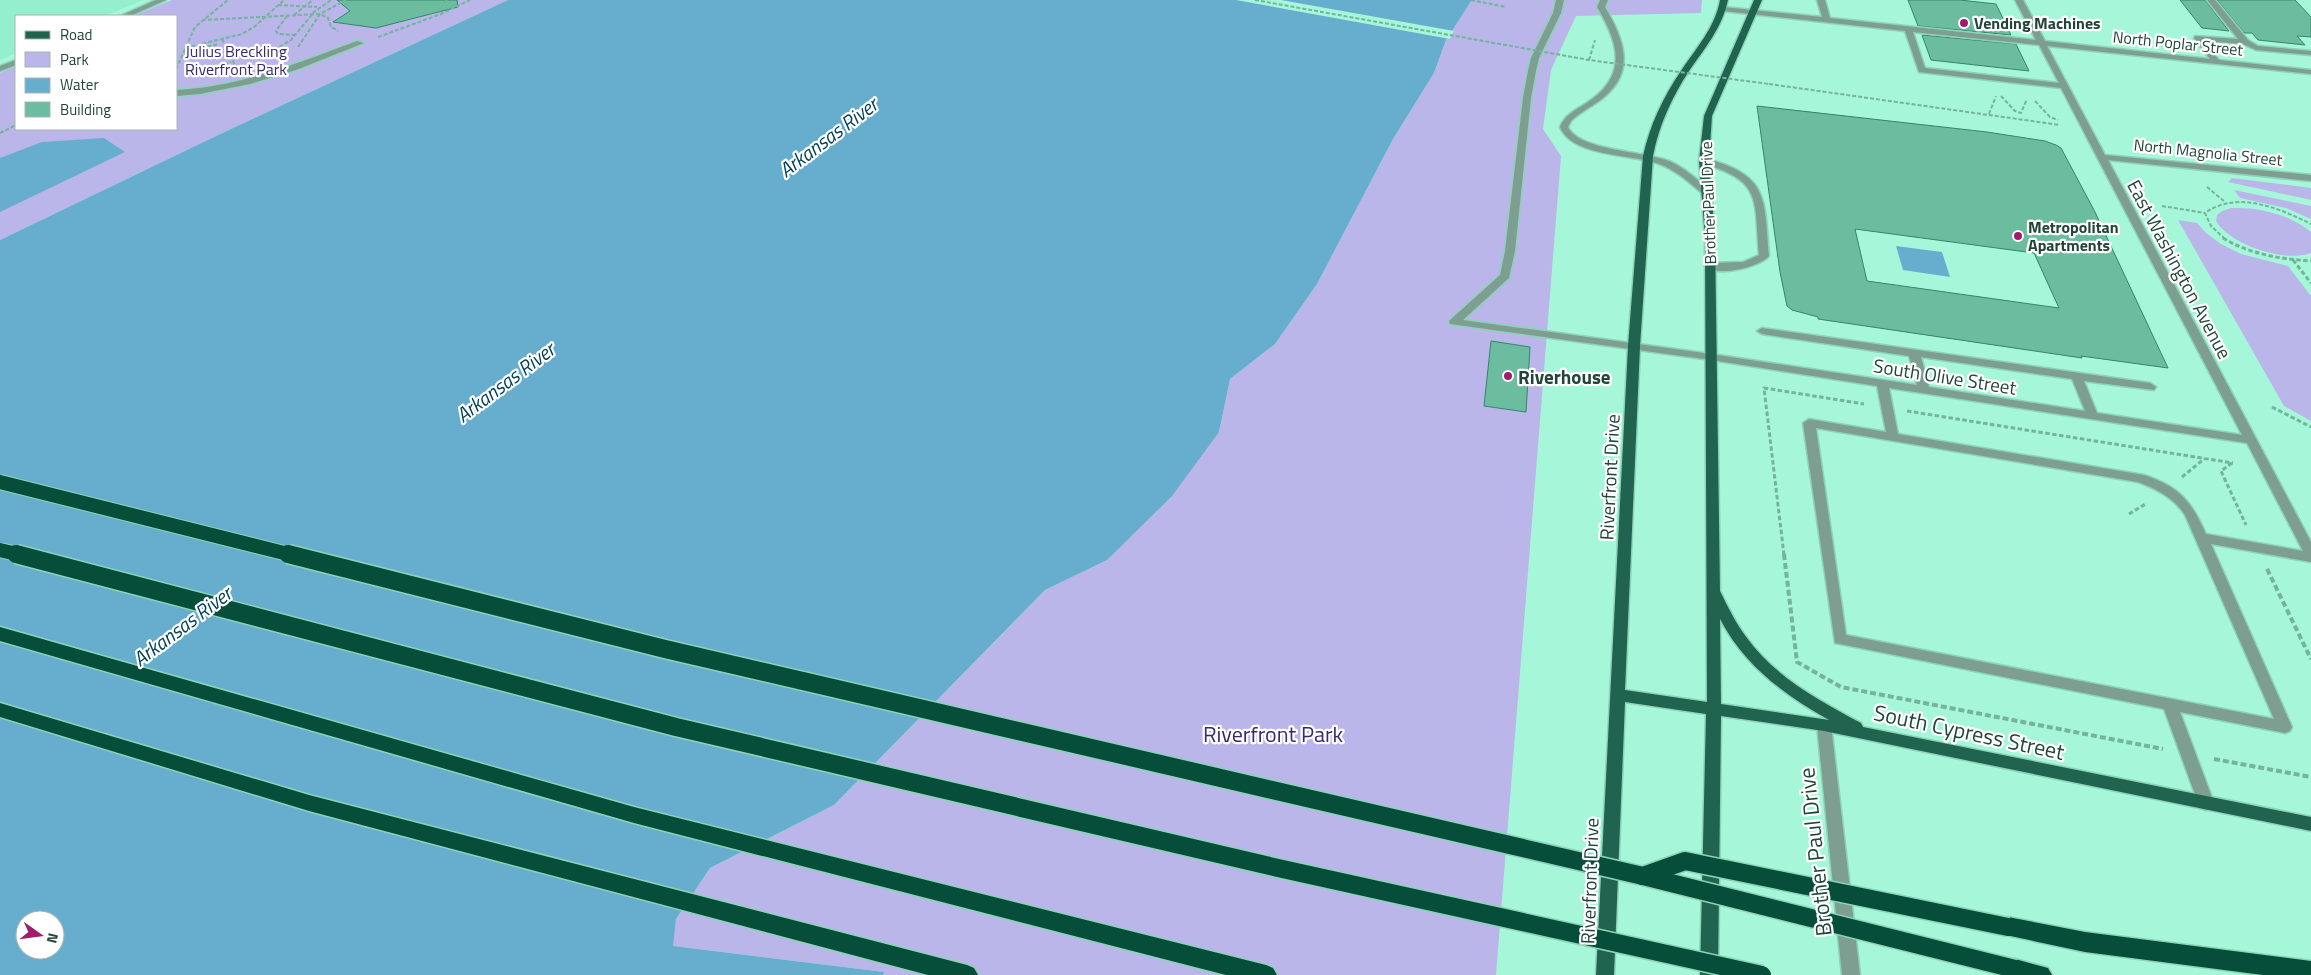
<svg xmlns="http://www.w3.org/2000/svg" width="2311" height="975" font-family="'Titillium Web',sans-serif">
<rect width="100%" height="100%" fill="#a6f7d9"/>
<path fill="#93efce" d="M0,0h143l-38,16h-89v37l-16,7z"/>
<g fill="#bab6e9">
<path d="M172,0h336l-292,136 -216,104v-167l16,-7v63h160v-113h-43z"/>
<path d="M1472,0h230l-1,13 -125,3 -25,54 -8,59 18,27 -65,819h-613l1,-3 -212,-26 4,-27 34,-51 124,-63 211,-215 62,-30 112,-128 11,-53 45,-35 42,-60 76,-145 41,-66 12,-33z"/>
<path d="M2232,178l79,10v12l-83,-18z"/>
<path d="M2234,190l77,16v13l-25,-11 -46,-10z"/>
<path d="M2231,208c28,-1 58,6 80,24v21c-26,10 -81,-8 -95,-32l1,-6 5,-4z"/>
<path d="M2178,220l19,3 9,10 15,11 20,10 47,12 23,30v125l-27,-15z"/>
</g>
<g fill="#67aece" fill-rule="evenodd">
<path d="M508,0h964l-26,40 -12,33 -41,66 -76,145 -42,60 -45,35 -11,53 -47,64 -65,64 -62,30 -211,215 -124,63 -34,51 -3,27 211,26 -1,3h-883v-735l216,-104zM25,920h30v30h-30z"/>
<path d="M104,138l21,14 -125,60v-54l42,-16z"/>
<path d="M1896,246l46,6 8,25 -47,-7z"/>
</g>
<path fill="#a6f7d9" d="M1236,0h45l173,31 -4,8z"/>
<g fill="#6cbda0" stroke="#33866c" fill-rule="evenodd">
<path d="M337,0h120l1,7 -82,21 -43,-6 17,-11z"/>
<path d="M1908,0h52l36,4 15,31 -93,-9z"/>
<path d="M2180,0h25l24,31 -27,-3z"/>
<path d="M2217,0h78l16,17v20l-14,-1 8,9 -47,-5 -6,-7h-8z"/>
<path d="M1922,35l94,9 13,27 -98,-11z"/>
<path d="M1757,106l230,26 58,9 11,4 5,3 34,64 73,156 -87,-12 1,2 -264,-39v-2l-26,-7 -5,-4 -7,-34zM1855,229l179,24 25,55 -192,-27z"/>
<path d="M1491,341l39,6 -4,65 -42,-6z"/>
</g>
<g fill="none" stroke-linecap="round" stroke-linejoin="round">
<defs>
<g id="minor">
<path d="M156,0h10l-36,16h-10z"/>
<path d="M1556,0h8l-3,13 -22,45 -3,13 -5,27 -16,153 -6,27 -46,42 248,34 206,31 -8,-29 -147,-22 -5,-3 5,-3 388,55 6,4 -2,3 -70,-9 13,32 145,22 -181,-347 -142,-16 -14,-41 -182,-20 -4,-2 4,-2 99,10 -5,-17h8l5,18 206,22 -21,-40h8l22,41 165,18 -16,-21 1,-2 43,3 -31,-39h8l33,40 10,6 53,5v4l-55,-5 -13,-6 -39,-3 15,19 92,10v4l-264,-28 58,109 206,20v6l-203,-21 203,382v20l-100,-18 81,183 -2,4 -5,2 -105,-21 34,91 -2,5 -6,2 -6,-2 -36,-99 -329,-66 -32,-220 6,-4 77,13 -9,-46 -166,-26 -261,-36 -1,-2 1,-2 50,-45 5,-24 18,-153 5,-27 3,-13 22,-45zM1913,32l126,13 20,38 -134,-15zM1921,357l151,22 13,32 -156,-24zM1889,388l358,55 56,108 -97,-17c-15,-33 -26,-47 -62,-59l-246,-41zM1816,428l322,54c19,7 36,16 47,33l89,204 -428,-84z"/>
<path d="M1600,0h8l-3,7c18,31 32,64 -2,91 -10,8 -23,14 -32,23l-3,6c11,24 77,24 101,34 16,7 29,19 41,30v4h-6c-14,-12 -28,-25 -45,-31 -27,-10 -87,-7 -99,-37 5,-12 14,-16 25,-23 43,-27 35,-59 12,-97z"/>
<path d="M357,41l7,2 -68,27 -46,14 -50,10 -24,2v-6c64,-3 122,-27 181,-49z"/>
<path d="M16,60v5l-16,6v-5z"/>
<path d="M1704,158c65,17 60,39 65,98 -11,12 -52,21 -64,10l5,-3 33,-1 16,-7c-5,-57 4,-74 -58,-92l-2,-2z"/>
<path d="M1824,719l5,2 2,4 29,250h-18l-25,-250 2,-4z"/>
</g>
<path id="major" d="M1720,0h8c-6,28 -23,48 -39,71 -17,26 -30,54 -36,85l-13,190 -15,344 82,12 -2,-464 -6,-77 5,-45 50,-116h8l-50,116 -3,45 6,77 5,353c8,16 16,33 27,47 28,39 73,63 114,85l2,4 448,90v14l-487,-100 -103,-15 -3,259h-18l6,-261 -81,-12 -11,273h-18l32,-629 15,-190c7,-31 20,-59 38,-85 15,-23 34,-43 39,-71zM1720,619c24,46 64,76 109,101l-108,-16z"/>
<g id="highway">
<path d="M0,627l634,180 632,158 7,3 4,7h-51l-592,-152 -634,-182z"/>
<path d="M0,703l309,92 658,170 7,3 4,7h-50l-619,-164 -309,-94z"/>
<path d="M2008,917l77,15 226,29v14h-48l-178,-23 -84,-18 -3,-7 3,-7z"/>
<path d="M2015,959l33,9 4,7h-45l-2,-6 3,-7z"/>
</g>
</defs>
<use href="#minor" stroke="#8cd3b9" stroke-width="3"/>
<use href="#major" stroke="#8cd3b9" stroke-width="3"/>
<use href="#highway" stroke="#8cd3b9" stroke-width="3"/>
<g stroke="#74b39c" stroke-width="2" stroke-dasharray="4 2" stroke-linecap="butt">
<path d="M1471,0l35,7"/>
<path d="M278,5l39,2"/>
<path d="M441,8l6,-8"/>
<path d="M294,15l19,-15"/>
<path d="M287,16l-11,15 2,3 17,1"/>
<path d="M202,20l118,-6 8,4 3,9 7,4"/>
<path d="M378,37l63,-23 29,-14"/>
<path d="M222,39l13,26"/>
<path d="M298,47l22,-33 26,-14"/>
<path d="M185,48l57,-14 12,-7 30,-27"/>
<path d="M184,52l35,-8"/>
<path d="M264,56l27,-16 23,-28 17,-12"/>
<path d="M1589,60l6,-20"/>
<path d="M176,69l19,-42 33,-27"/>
<path d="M195,71l36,-9"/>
<path d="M1769,84l291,41"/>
<path d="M2001,96l14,15 6,2 6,-14"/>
<path d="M2035,101l15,16 8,3"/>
<path d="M1989,114l7,-18"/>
<path d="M0,133l16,-8"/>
<path d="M2207,187l18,15"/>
<path d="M2162,206l43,7"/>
<path d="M2225,239l-14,-13 -6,-13c32,-23 74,-5 106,11"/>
</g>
<g stroke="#74b39c" stroke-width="3" stroke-dasharray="4.5 2.5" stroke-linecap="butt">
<path d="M2223,238c26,16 57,21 88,23"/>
<path d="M2293,260l18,23"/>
<path d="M2272,407l39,20"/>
<path d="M1907,411l326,52"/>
<path d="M2232,463l-11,8 25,54"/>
<path d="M2182,477l22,-18"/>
<path d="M2129,514l18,-11"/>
<path d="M1784,555l-20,-167 100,16"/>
</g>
<g stroke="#74b39c" stroke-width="4" stroke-dasharray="6 3" stroke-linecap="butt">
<path d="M1784,554l13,108 44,25 322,62"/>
<path d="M2267,569l44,90"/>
<path d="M2214,759l97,18"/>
</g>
<use href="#minor" fill="#7e9e92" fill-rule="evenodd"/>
<use href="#major" fill="#20644f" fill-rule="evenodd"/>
<use href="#highway" fill="#064d3a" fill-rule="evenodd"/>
<defs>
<g id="highway-bridge-far1">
<path d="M0,482l292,73"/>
<path d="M0,550l21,5"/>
</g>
<g id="highway-bridge">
<path d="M16,554l660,173 602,141 484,107"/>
<path d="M288,554l377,95 978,227 372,93"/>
<path d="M1643,876l42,-15 323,66"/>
</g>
</defs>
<use href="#highway-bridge-far1" stroke="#8cd3b9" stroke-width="16" stroke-linecap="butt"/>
<use href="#highway-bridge" stroke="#8cd3b9" stroke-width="21" stroke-linecap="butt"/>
<path stroke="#74b39c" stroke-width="2" stroke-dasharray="4 2" stroke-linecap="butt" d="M1255,0l334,60 180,24"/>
<use href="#highway-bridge-far1" stroke="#064d3a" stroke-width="14"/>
<use href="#highway-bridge" stroke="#064d3a" stroke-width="18"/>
</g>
<g fill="#a01d6d" stroke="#fff" stroke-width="2">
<circle cx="1964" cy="23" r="5"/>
<circle cx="2018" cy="236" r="5"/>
<circle cx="1508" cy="376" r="5"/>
</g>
<g text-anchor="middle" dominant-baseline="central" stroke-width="4.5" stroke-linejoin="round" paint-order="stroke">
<g font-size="16" font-weight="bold" fill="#234539" stroke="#fff" text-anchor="start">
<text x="1974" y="23">Vending Machines</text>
<text x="2028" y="227">Metropolitan<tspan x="2028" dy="18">Apartments</tspan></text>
</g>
<g font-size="16" fill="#234539" stroke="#fff">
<text transform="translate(2178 43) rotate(6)">North Poplar Street</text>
<text transform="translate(2208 152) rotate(6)">North Magnolia Street</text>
<text transform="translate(1708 203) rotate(-92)">Brother Paul Drive</text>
</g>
<g font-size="16" fill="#39296f" stroke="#fff">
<text x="236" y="51">Julius Breckling<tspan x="236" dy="18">Riverfront Park</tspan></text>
</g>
<g font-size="19" fill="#234539" stroke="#fff">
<text transform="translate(2180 269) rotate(62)">East Washington Avenue</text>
<text transform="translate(1945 376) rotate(9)">South Olive Street</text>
<text transform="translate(1609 477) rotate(-87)">Riverfront Drive</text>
<text transform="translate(1589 881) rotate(-88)">Riverfront Drive</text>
</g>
<g font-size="19" font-weight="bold" fill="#234539" stroke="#fff" text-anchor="start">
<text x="1518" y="376">Riverhouse</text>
</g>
<g font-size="20" font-style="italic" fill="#024258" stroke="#fff">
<text transform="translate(828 137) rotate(-37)">Arkansas River</text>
<text transform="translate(505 382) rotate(-37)">Arkansas River</text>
<text transform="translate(182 626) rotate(-37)">Arkansas River</text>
</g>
<g font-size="22" fill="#234539" stroke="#fff">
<text transform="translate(1969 732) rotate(12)">South Cypress Street</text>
<text transform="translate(1815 852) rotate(-96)">Brother Paul Drive</text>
</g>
<g font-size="22" fill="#39296f" stroke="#fff">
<text x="1273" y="734">Riverfront Park</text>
</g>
</g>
<rect x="15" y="15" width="162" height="115" fill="#ffffff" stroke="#a7b5b0"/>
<rect x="25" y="31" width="25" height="8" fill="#20644f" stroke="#a7b5b0"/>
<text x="60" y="40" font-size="15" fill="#234539">Road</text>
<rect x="25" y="52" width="25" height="15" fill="#bab6e9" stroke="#a7b5b0"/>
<text x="60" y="65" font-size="15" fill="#234539">Park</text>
<rect x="25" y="78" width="25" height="15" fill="#67aece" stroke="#a7b5b0"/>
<text x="60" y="90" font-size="15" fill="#234539">Water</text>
<rect x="25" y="102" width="25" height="15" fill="#6cbda0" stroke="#a7b5b0"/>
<text x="60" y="115" font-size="15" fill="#234539">Building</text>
<g transform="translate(40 935) rotate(104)"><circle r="24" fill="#ffffff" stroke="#a7b5b0"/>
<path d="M0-4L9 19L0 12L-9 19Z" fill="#a01d6d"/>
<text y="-8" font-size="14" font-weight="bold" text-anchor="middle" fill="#234539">N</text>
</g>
</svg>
